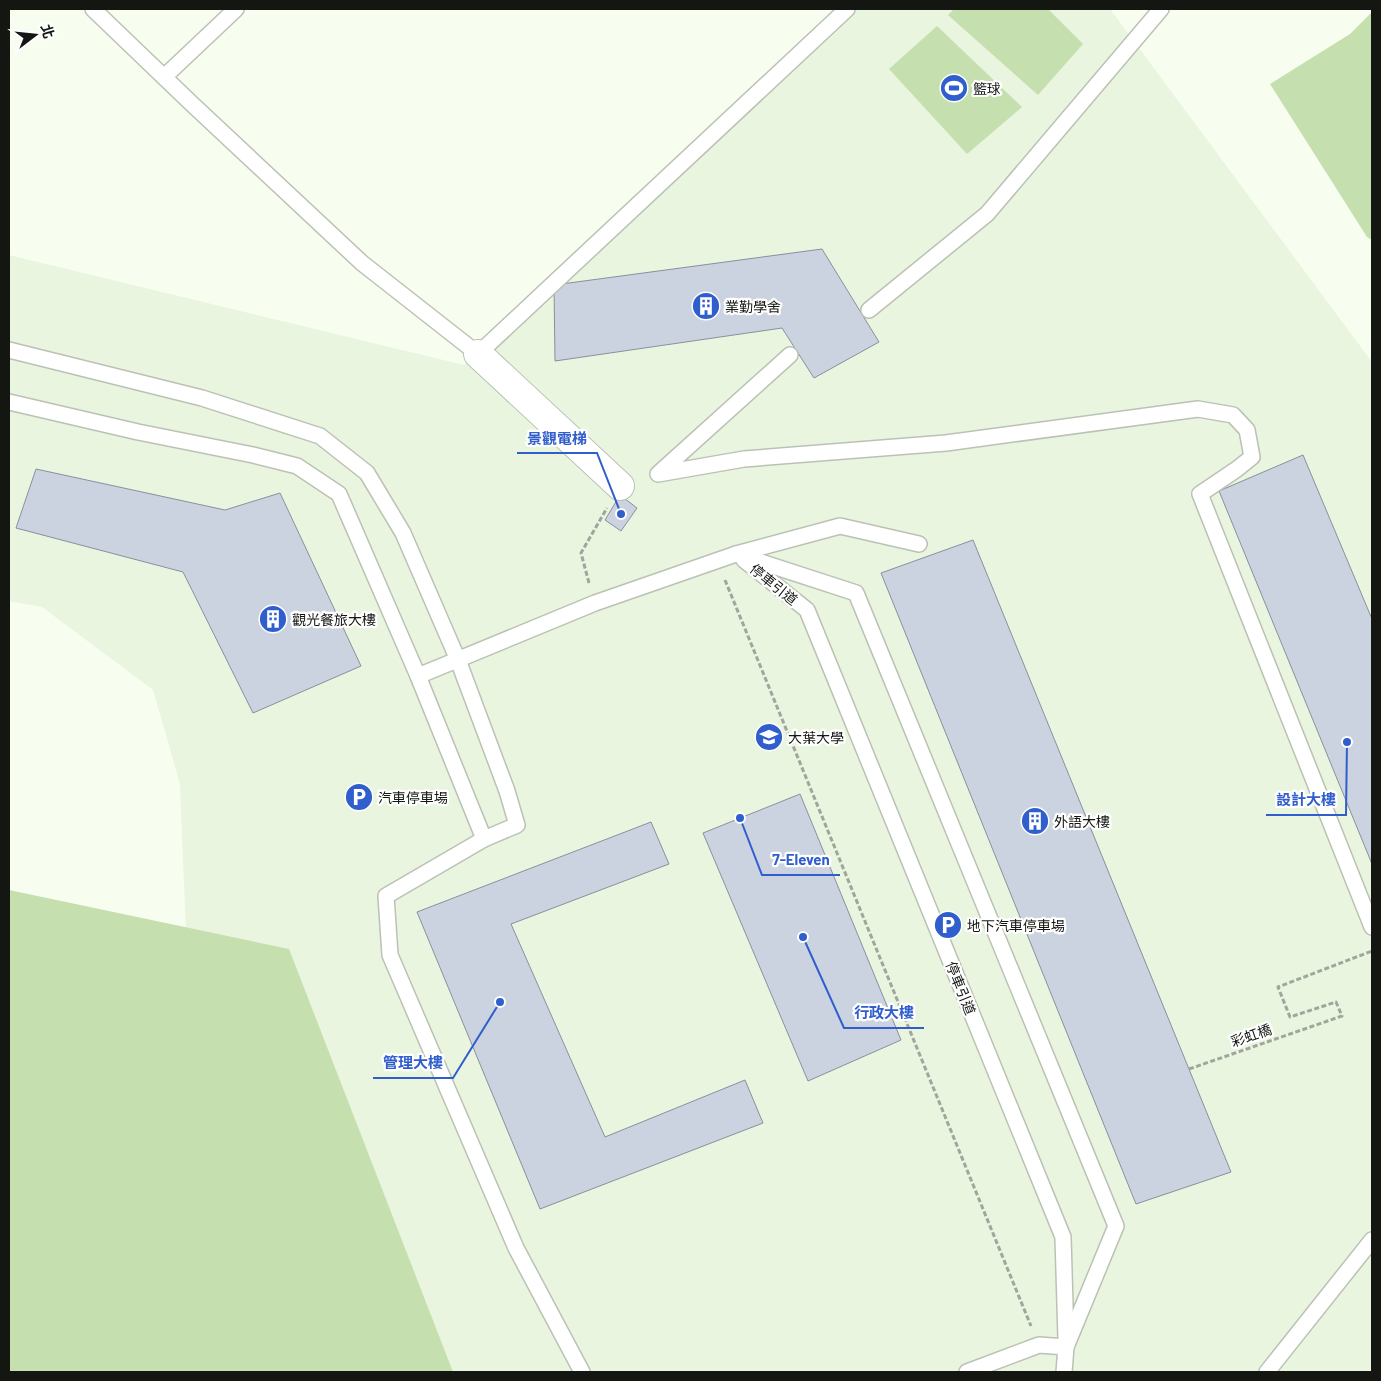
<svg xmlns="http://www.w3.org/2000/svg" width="1381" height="1381" font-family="Barlow,'Noto Sans TC',sans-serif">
<rect width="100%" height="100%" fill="#f7fef0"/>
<path fill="#e9f5df" d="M843,9h267l262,353v1010h-1089l-91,-286 -12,-302 -27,-94 -111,-83 -33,-6v-346l455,110z"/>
<g fill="#c6dfaf">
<path d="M954,9h94l35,35 -45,51 -90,-80z"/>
<path d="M1372,12v228l-5,-3 -97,-153 80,-50z"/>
<path d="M937,26l85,81 -55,47 -78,-85z"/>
<path d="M9,890l280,59 164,423h-444z"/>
</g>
<g fill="#ccd3e0" stroke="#898f9c">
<path d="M822,249l57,93 -65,36 -32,-50 -227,33 -1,-76z"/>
<path d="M1303,455l69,164v245l-153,-373z"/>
<path d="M36,469l189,41 55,-17 81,173 -108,47 -70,-141 -167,-44z"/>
<path d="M620,495l17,13 -16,23 -16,-11z"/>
<path d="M973,540l258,632 -95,32 -255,-631z"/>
<path d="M800,794l101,246 -93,41 -105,-248z"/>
<path d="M651,822l18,42 -158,60 94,213 140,-57 18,43 -223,86 -123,-297z"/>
</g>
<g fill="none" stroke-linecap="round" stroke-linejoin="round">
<defs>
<g id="service">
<path d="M93,9l99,95 170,159 116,91 369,-345"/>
<path d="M164,77l72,-68"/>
<path d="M869,310l118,-96 174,-205"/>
<path d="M9,350l193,48 118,38 47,37 36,60 55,127 49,131 10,34 -33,14 -98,57 4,59 126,293 66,124"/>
<path d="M790,355l-132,119 86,-15 202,-16 252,-34 35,6 14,15 5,27 -15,12 -37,25 172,433"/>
<path d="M9,402l129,30 115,23 44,11 42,28 79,182 66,163"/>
<path d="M736,554l104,-28 79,18"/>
<path d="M744,560l63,50 256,627 3,102"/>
<path d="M418,676l177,-73 141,-49 120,39 260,633 -50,121"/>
<path d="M967,1372l72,-27 27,2 -2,25"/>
<path d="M1267,1372l105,-132"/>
</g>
<path id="minor" d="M478,354l142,132"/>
</defs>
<use href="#service" stroke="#bbc2b5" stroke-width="18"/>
<use href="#minor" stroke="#bbc2b5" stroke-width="30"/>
<g stroke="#a1a69c" stroke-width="3" stroke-dasharray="5 2.5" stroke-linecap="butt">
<path d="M725,580l306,746"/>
<path d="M589,583l-8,-30 26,-45"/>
<path d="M1189,1069l153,-53 -6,-14 -46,15 -12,-30 94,-36"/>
</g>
<use href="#service" stroke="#fff" stroke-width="15"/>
<use href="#minor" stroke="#fff" stroke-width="28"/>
</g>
<defs>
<symbol id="stadium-disc" viewBox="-11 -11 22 22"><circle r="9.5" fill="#305ecd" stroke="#fff"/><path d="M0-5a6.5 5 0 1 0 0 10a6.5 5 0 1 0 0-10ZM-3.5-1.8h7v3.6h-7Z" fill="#fff"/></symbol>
<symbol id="building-disc" viewBox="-11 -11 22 22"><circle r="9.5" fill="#305ecd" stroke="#fff"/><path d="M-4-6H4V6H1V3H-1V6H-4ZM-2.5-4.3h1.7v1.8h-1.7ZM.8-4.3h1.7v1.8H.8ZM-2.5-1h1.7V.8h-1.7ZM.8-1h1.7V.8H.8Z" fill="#fff"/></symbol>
<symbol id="university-disc" viewBox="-11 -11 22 22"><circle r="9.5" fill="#305ecd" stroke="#fff"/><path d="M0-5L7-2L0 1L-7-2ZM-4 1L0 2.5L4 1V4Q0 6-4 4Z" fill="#fff"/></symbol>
<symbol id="parking-disc" viewBox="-11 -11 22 22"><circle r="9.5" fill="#305ecd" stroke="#fff"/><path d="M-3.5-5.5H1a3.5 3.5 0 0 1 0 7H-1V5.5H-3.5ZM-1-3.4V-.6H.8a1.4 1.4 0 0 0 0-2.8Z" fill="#fff"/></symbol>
</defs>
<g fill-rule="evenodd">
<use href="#stadium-disc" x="938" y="72" width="32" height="32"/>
<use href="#building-disc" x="690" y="290" width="32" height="32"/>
<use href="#building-disc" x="257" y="603" width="32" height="32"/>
<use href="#university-disc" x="753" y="721" width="32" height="32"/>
<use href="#parking-disc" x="343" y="781" width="32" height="32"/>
<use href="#building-disc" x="1019" y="805" width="32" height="32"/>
<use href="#parking-disc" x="932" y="909" width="32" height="32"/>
</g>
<g text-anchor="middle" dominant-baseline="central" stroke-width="4.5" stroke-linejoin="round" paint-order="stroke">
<g font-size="14" fill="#131611" stroke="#fff" text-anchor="start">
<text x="973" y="88">籃球</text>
<text x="725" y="306">業勤學舍</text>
<text x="292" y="619">觀光餐旅大樓</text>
<text x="788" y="737">大葉大學</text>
<text x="378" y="797">汽車停車場</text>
<text x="1054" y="821">外語大樓</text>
<text x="967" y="925">地下汽車停車場</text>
</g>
<g font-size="14" fill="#131611" stroke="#fff">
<text transform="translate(774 584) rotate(39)">停車引道</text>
<text transform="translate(961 988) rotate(68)">停車引道</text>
<text transform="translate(1251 1035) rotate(-19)">彩虹橋</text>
</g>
</g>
<path fill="none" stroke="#305ecd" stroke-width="2" d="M621 514L597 453H517M1347 742L1346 815H1266M740 818L762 875H840M803 937L844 1028H924M500 1002L453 1078H373"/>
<g fill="#305ecd" stroke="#fff" stroke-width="2">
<circle cx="621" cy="514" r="5"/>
<circle cx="1347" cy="742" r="5"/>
<circle cx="740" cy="818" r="5"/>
<circle cx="803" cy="937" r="5"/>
<circle cx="500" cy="1002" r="5"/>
</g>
<g font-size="15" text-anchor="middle" font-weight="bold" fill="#305ecd" stroke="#fff" stroke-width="4.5" stroke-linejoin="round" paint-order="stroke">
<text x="557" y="444">景觀電梯</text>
<text x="1306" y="805">設計大樓</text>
<text x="801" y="865">7-Eleven</text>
<text x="884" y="1018">行政大樓</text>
<text x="413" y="1068">管理大樓</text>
</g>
<rect width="1381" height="1381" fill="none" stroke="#131611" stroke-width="20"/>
<g transform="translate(35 35) rotate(74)" stroke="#ffffff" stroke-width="4" paint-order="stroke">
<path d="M0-4L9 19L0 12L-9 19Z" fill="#131611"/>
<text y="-8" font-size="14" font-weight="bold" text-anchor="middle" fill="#131611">北</text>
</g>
</svg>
